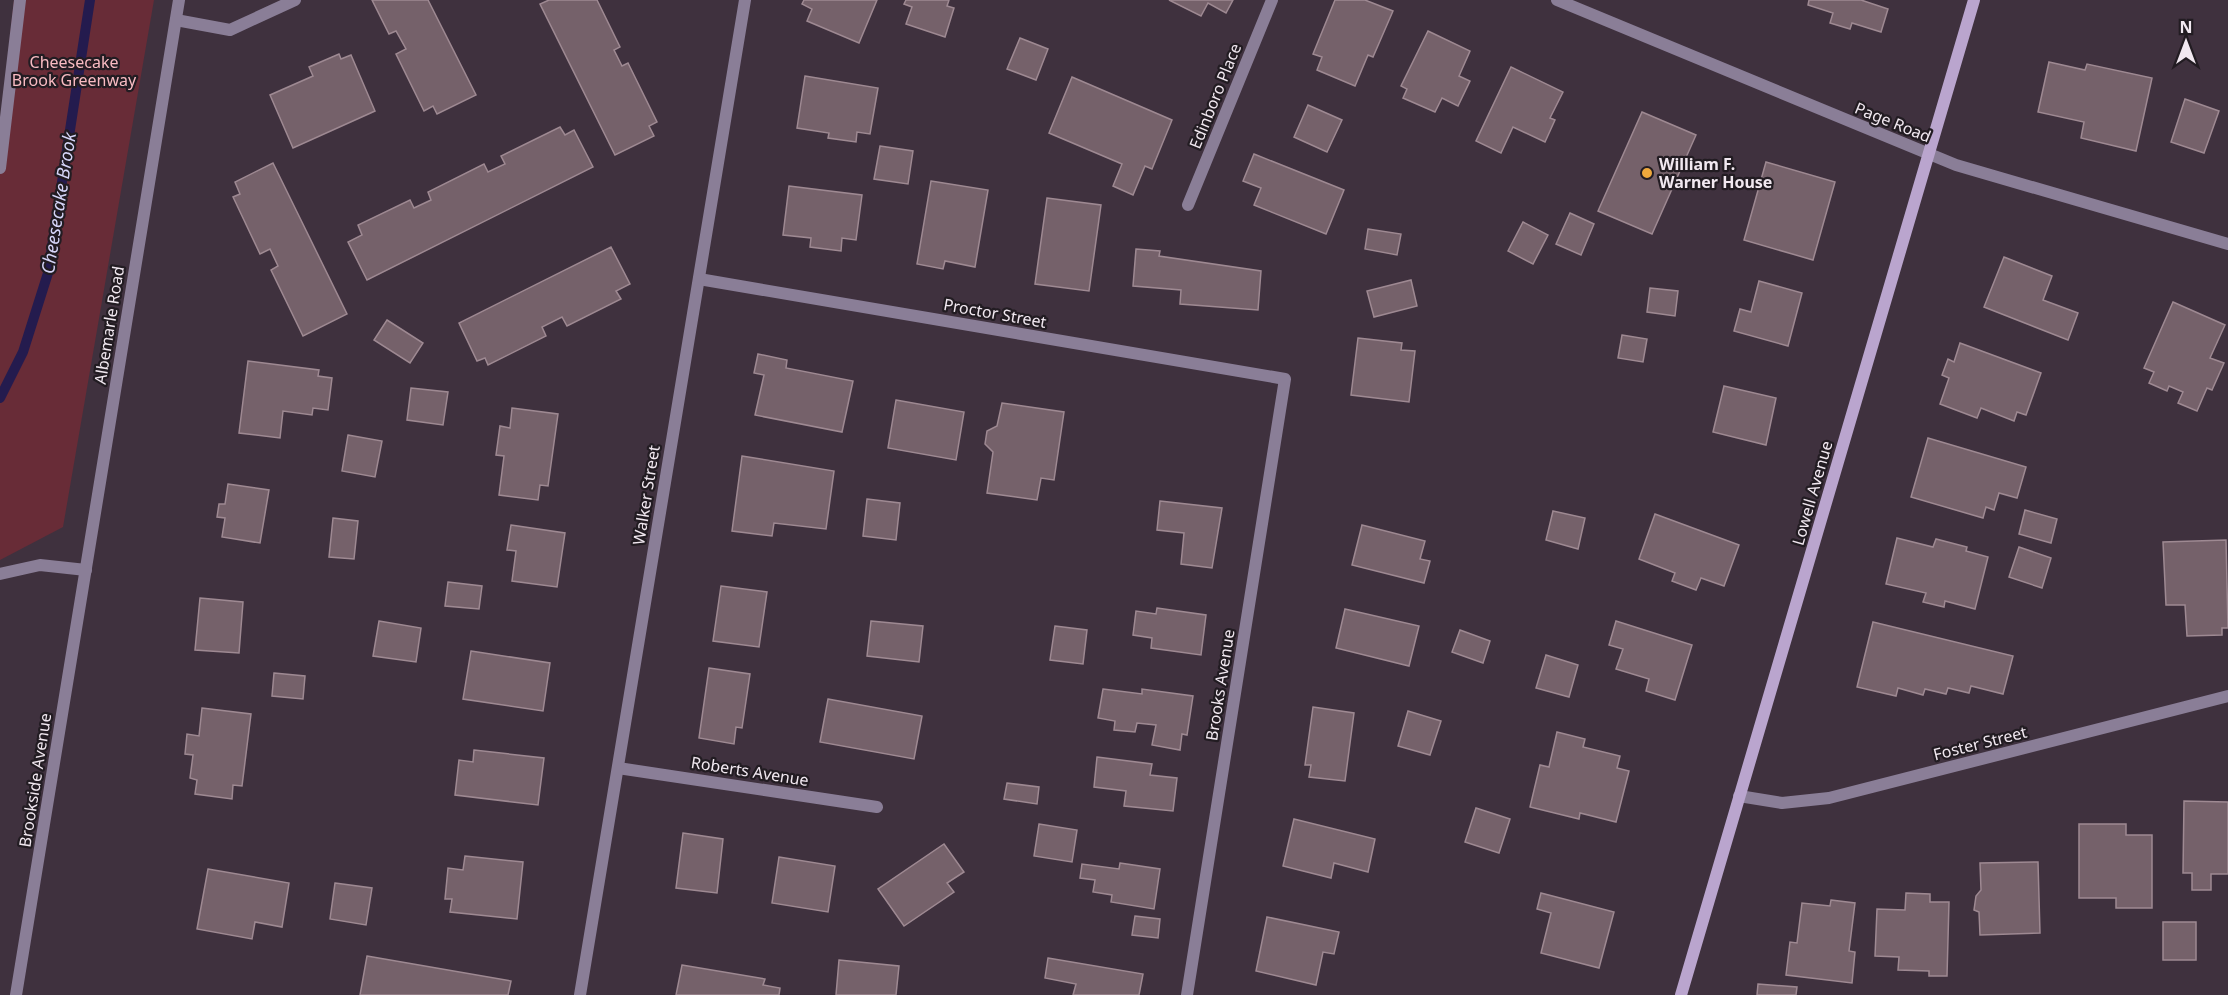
<svg xmlns="http://www.w3.org/2000/svg" width="2228" height="995" font-family="'Noto Sans',sans-serif">
<rect width="100%" height="100%" fill="#3f313e"/>
<path fill="#682c37" d="M14,0h140l-91,527 -63,33v-433z"/>
<g fill="none" stroke-linecap="round" stroke-linejoin="round">
<path stroke="#241b4e" stroke-width="10" d="M0,398l23,-46 25,-79 42,-273"/>
</g>
<g fill="#75616a" stroke="#9e8992" stroke-width="1.5">
<path d="M372,0h56l48,95 -39,19 -4,-8 -9,5 -28,-57 10,-5 -10,-18 -7,3z"/>
<path d="M549,0h48l23,47 -6,3 8,16 6,-3 29,59 -8,4 5,10 -39,19 -75,-151z"/>
<path d="M804,0h73l-18,43 -52,-22 5,-12 -10,-5z"/>
<path d="M906,0h43l-2,6 7,2 -9,29 -39,-13 6,-17 -8,-3z"/>
<path d="M1169,0h64l-7,13 -18,-10 -7,13z"/>
<path d="M1335,0h30l28,11 -20,46 -5,-2 -13,31 -38,-16 5,-13 -9,-3z"/>
<path d="M1809,0h52l27,9 -7,23 -29,-9 -2,6 -20,-6 3,-10 -25,-8z"/>
<path d="M1428,31l42,20 -11,25 11,5 -12,25 -16,-8 -7,14 -32,-14 4,-9 -6,-3z"/>
<path d="M1020,38l28,11 -12,31 -29,-11z"/>
<path d="M339,54l2,5 10,-4 24,56 -82,37 -23,-53 43,-19 -4,-9z"/>
<path d="M2049,62l36,8 2,-6 65,14 -16,73 -55,-13 3,-16 -46,-10z"/>
<path d="M1511,67l52,25 -13,26 5,2 -10,22 -32,-15 -12,26 -25,-12z"/>
<path d="M805,76l73,12 -8,46 -13,-2 -1,10 -28,-4 1,-5 -32,-5z"/>
<path d="M1072,77l100,43 -20,49 -7,-3 -12,29 -20,-9 9,-22 -73,-31z"/>
<path d="M2185,99l34,12 -15,42 -33,-11z"/>
<path d="M1308,105l34,15 -15,32 -33,-15z"/>
<path d="M1642,112l54,23 -44,99 -54,-23z"/>
<path d="M560,127l5,8 9,-5 19,37 -226,113 -19,-38 14,-7 -4,-10 52,-25 4,8 17,-8 -3,-8 56,-28 4,8 17,-8 -4,-8z"/>
<path d="M880,146l33,5 -5,33 -34,-5z"/>
<path d="M1254,154l90,36 -18,44 -72,-29 7,-17 -18,-7z"/>
<path d="M1766,162l69,20 -22,78 -69,-20z"/>
<path d="M273,163l74,151 -44,22 -32,-66 7,-4 -8,-17 -10,5 -27,-57 7,-3 -5,-12z"/>
<path d="M931,181l57,9 -13,77 -30,-6 -2,8 -26,-5z"/>
<path d="M789,186l73,9 -6,45 -14,-2 -1,13 -31,-4 1,-9 -28,-3z"/>
<path d="M1047,198l54,7 -12,86 -54,-7z"/>
<path d="M1570,213l24,11 -13,31 -25,-11z"/>
<path d="M1523,222l25,13 -15,29 -25,-13z"/>
<path d="M1368,229l33,5 -4,21 -32,-6z"/>
<path d="M611,247l19,37 -14,7 5,8 -54,27 -5,-9 -20,10 4,9 -58,29 -3,-7 -8,3 -18,-38z"/>
<path d="M1136,249l24,2 -1,5 102,15 -3,39 -78,-6 1,-14 -48,-4z"/>
<path d="M2004,257l48,19 -9,24 35,13 -10,27 -84,-33z"/>
<path d="M1411,280l6,26 -43,11 -7,-26z"/>
<path d="M1759,281l43,12 -14,53 -54,-15 6,-22 11,3z"/>
<path d="M1650,288l28,3 -3,25 -28,-4z"/>
<path d="M2173,302l52,23 -15,33 14,5 -12,27 -5,-2 -10,23 -19,-8 5,-11 -14,-6 -2,5 -18,-8 5,-11 -10,-4z"/>
<path d="M387,320l36,23 -13,20 -36,-23z"/>
<path d="M1622,335l25,4 -4,23 -25,-4z"/>
<path d="M1358,338l44,5 -1,7 14,1 -6,51 -58,-7z"/>
<path d="M1960,343l81,30 -15,42 -9,-3 -3,9 -33,-13 -4,10 -37,-14 9,-26 -7,-3 6,-16 6,3z"/>
<path d="M758,354l29,6 -1,8 67,13 -11,51 -87,-17 9,-40 -10,-2z"/>
<path d="M248,361l71,9 -1,6 14,2 -4,32 -15,-2 -1,7 -29,-4 -3,27 -41,-5z"/>
<path d="M1724,386l52,12 -10,47 -53,-13z"/>
<path d="M411,388l37,4 -5,33 -36,-5z"/>
<path d="M896,400l68,12 -8,48 -68,-12z"/>
<path d="M1002,403l62,9 -10,68 -13,-2 -4,22 -50,-7 6,-41 -8,-8 2,-13 10,-5z"/>
<path d="M512,408l46,6 -10,72 -8,-1 -2,15 -39,-5 5,-39 -8,-1 4,-29 10,2z"/>
<path d="M348,435l34,6 -7,36 -33,-6z"/>
<path d="M1928,438l98,29 -9,31 -18,-5 -5,17 -8,-3 -3,11 -72,-21z"/>
<path d="M742,456l92,15 -8,58 -52,-6 -2,13 -40,-5z"/>
<path d="M228,484l41,6 -9,53 -38,-6 3,-19 -8,-1 2,-13h6z"/>
<path d="M867,499l33,4 -4,37 -33,-4z"/>
<path d="M1160,501l62,7 -10,60 -31,-4 3,-31 -27,-3z"/>
<path d="M2025,510l32,9 -6,24 -32,-9z"/>
<path d="M1553,511l32,7 -7,31 -32,-9z"/>
<path d="M1655,514l84,31 -15,41 -23,-8 -5,12 -24,-9 3,-8 -36,-14z"/>
<path d="M333,518l25,3 -4,38 -25,-2z"/>
<path d="M511,525l54,8 -8,54 -45,-6 4,-30 -9,-1z"/>
<path d="M1362,525l63,16 -5,18 10,2 -6,22 -72,-18z"/>
<path d="M1897,538l36,9 3,-8 31,8 -1,4 22,6 -13,52 -30,-8 -1,6 -21,-5 3,-9 -40,-9z"/>
<path d="M2226,540l2,88h-6v7l-35,1 -2,-31h-19l-3,-63z"/>
<path d="M2019,547l32,11 -9,30 -33,-11z"/>
<path d="M448,582l34,4 -3,23 -34,-3z"/>
<path d="M721,586l46,6 -8,55 -46,-6z"/>
<path d="M200,598l43,4 -4,51 -44,-3z"/>
<path d="M1157,608l49,7 -5,40 -50,-7 1,-10 -19,-3 3,-24 20,3z"/>
<path d="M1345,609l74,17 -10,40 -73,-18z"/>
<path d="M379,621l42,7 -5,34 -43,-6z"/>
<path d="M871,621l52,5 -4,36 -52,-6z"/>
<path d="M1616,621l76,24 -17,55 -29,-9 3,-12 -33,-10 7,-20 -14,-4z"/>
<path d="M1873,622l140,34 -10,38 -32,-8 -2,7 -21,-5 -2,6 -21,-5 -2,6 -25,-7 -2,8 -39,-9z"/>
<path d="M1055,626l32,4 -4,34 -33,-4z"/>
<path d="M1460,630l30,11 -7,22 -31,-11z"/>
<path d="M471,651l79,12 -7,48 -80,-12z"/>
<path d="M1546,655l32,10 -9,32 -33,-9z"/>
<path d="M709,668l41,6 -8,54 -6,-1 -2,17 -35,-6z"/>
<path d="M274,673l31,3 -2,23 -31,-3z"/>
<path d="M1103,689l39,5v-5l51,7 -6,39 -5,-1 -2,16 -28,-5 4,-20 -19,-2 -2,9 -21,-2 1,-9 -17,-3z"/>
<path d="M828,699l94,17 -8,43 -94,-17z"/>
<path d="M1313,707l41,6 -9,68 -36,-4 2,-12h-6z"/>
<path d="M202,708l49,6 -9,72 -9,-1 -1,14 -37,-5 2,-14 -7,-2 3,-23 -8,-1 2,-20 12,2z"/>
<path d="M1408,711l33,10 -11,34 -32,-9z"/>
<path d="M1557,732l28,7 -2,8 37,9 -3,12 12,3 -13,51 -36,-9 -1,6 -49,-12 10,-42 9,2z"/>
<path d="M474,750l70,8 -6,47 -83,-10 4,-35 14,2z"/>
<path d="M1097,757l55,7 -2,11 27,3 -4,33 -49,-5 2,-15 -32,-4z"/>
<path d="M1007,783l32,4 -2,17 -33,-5z"/>
<path d="M2184,801l44,1v72h-17v16h-19v-17h-9z"/>
<path d="M1476,808l34,11 -11,34 -34,-11z"/>
<path d="M1294,819l81,20 -7,33 -34,-9 -3,15 -48,-12z"/>
<path d="M1039,824l38,6 -5,32 -38,-6z"/>
<path d="M2079,824h47v11h26v73h-36v-10h-37z"/>
<path d="M683,833l40,6 -6,54 -41,-5z"/>
<path d="M944,844l20,28 -17,11 7,9 -50,34 -26,-37z"/>
<path d="M465,856l58,6 -6,57 -67,-7 2,-13h-7l3,-31 15,2z"/>
<path d="M779,857l56,9 -7,46 -56,-9z"/>
<path d="M2038,862l2,71 -60,2 -1,-23 -5,-2 2,-14 5,-6 -1,-27z"/>
<path d="M1120,863l40,6 -6,40 -43,-7 1,-7 -19,-3 2,-12 -15,-2 2,-14 37,5z"/>
<path d="M208,869l81,14 -7,44 -27,-5 -3,17 -55,-10z"/>
<path d="M335,883l37,5 -6,37 -36,-6z"/>
<path d="M1541,893l73,19 -15,56 -58,-15 10,-40 -14,-4z"/>
<path d="M1906,893l24,1v8h19l-2,74h-18v-5l-31,-1 1,-13 -24,-1 2,-47 28,1z"/>
<path d="M1831,900l24,3 -6,48 6,1 -3,31 -66,-8 4,-33 7,1 5,-40 28,3z"/>
<path d="M1135,916l25,3 -2,19 -26,-3z"/>
<path d="M1267,917l72,15 -5,22 -11,-2 -7,33 -60,-14z"/>
<rect x="2163" y="922" width="33" height="38"/>
<path d="M367,956l144,25 -3,14h-148z"/>
<path d="M1048,958l95,16 -4,21h-66l3,-11 -31,-6z"/>
<path d="M839,960l60,6 -3,29h-60z"/>
<path d="M682,965l83,14 -2,6 17,3 -1,7h-103z"/>
<path d="M1758,984l39,3 -1,8h-39z"/>
</g>
<g fill="none" stroke-linecap="round" stroke-linejoin="round">
<path stroke="#8a7e97" stroke-width="12" d="M176,20l54,10 65,-30"/>
<g stroke="#8a7e97" stroke-width="12">
<path d="M1557,0l399,165 272,79"/>
<path d="M0,168l20,-168"/>
<path d="M1188,205l84,-205"/>
<path d="M699,279l586,100 -98,616"/>
<path d="M0,574l40,-9 46,5"/>
<path d="M618,768l259,39"/>
<path d="M1739,796l43,7 47,-5 399,-102"/>
<path d="M16,995l163,-995"/>
<path d="M580,995l165,-995"/>
</g>
<path stroke="#baa5ce" stroke-width="12" d="M1681,995l293,-995"/>
</g>
<circle fill="#eea83c" stroke="#221c22" stroke-width="2" cx="1647" cy="173" r="6"/>
<g text-anchor="middle" dominant-baseline="central" stroke-width="4.5" stroke-linejoin="round" paint-order="stroke">
<g font-size="16" fill="#f9bbc2" stroke="#221c22">
<text x="74" y="62">Cheesecake<tspan x="74" dy="18">Brook Greenway</tspan></text>
</g>
<g font-size="16" fill="#f1e8f0" stroke="#221c22">
<text transform="translate(1215 96) rotate(-68)">Edinboro Place</text>
<text transform="translate(1893 122) rotate(22)">Page Road</text>
<text transform="translate(995 313) rotate(10)">Proctor Street</text>
<text transform="translate(109 325) rotate(-81)">Albemarle Road</text>
<text transform="translate(1812 493) rotate(-74)">Lowell Avenue</text>
<text transform="translate(646 495) rotate(-81)">Walker Street</text>
<text transform="translate(1220 685) rotate(-81)">Brooks Avenue</text>
<text transform="translate(1980 743) rotate(-14)">Foster Street</text>
<text transform="translate(750 771) rotate(9)">Roberts Avenue</text>
<text transform="translate(35 780) rotate(-81)">Brookside Avenue</text>
</g>
<g font-size="16" font-weight="bold" fill="#f1e8f0" stroke="#221c22" text-anchor="start">
<text x="1659" y="164">William F.<tspan x="1659" dy="18">Warner House</tspan></text>
</g>
<g font-size="18" font-style="italic" fill="#d6d5f8" stroke="#221c22">
<text transform="translate(58 203) rotate(-81)">Cheesecake Brook</text>
</g>
</g>
<g transform="translate(2186 42)" stroke="#221c22" stroke-width="4.5" paint-order="stroke">
<path d="M0-4.5L10 22L0 15L-10 22Z" fill="#f1e8f0"/>
<text y="-9" font-size="16" font-weight="bold" text-anchor="middle" fill="#f1e8f0">N</text>
</g>
</svg>
